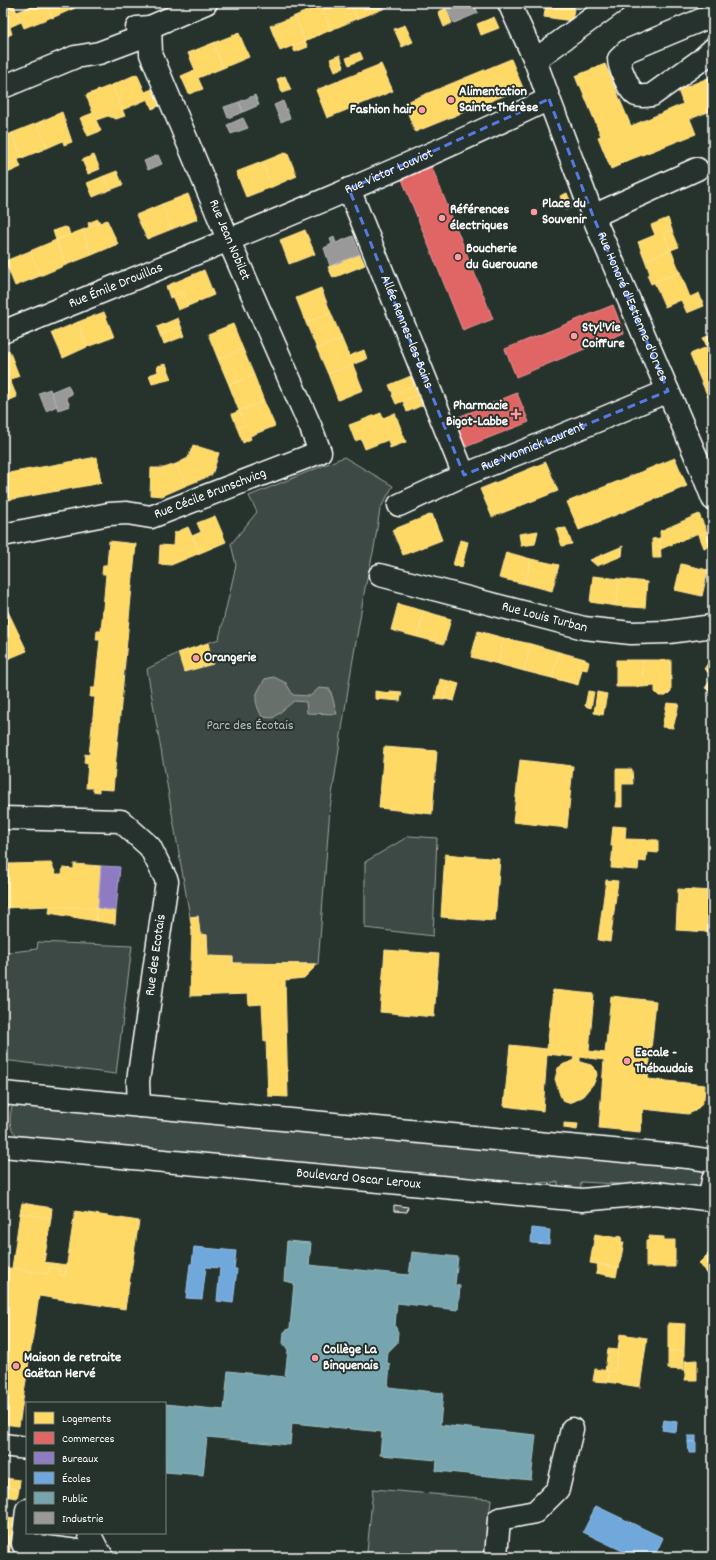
<svg xmlns="http://www.w3.org/2000/svg" width="716" height="1560" font-family="Dekko,sans-serif">
<rect width="100%" height="100%" fill="#26332d"/>
<filter id="ink" filterUnits="userSpaceOnUse"><feTurbulence type="fractalNoise" baseFrequency=".025" numOctaves="2"/><feDisplacementMap in="SourceGraphic" scale="8" xChannelSelector="R" yChannelSelector="G"/><feConvolveMatrix kernelMatrix="1 2 1 2 8 2 1 2 1" color-interpolation-filters="sRGB"/></filter>
<g filter="url(#ink)">
<g fill="#3e4944" stroke="#9ea4a2">
<path d="M344,457l49,29 -13,23 -6,39 -9,40 -16,95 -19,125 -12,157 -2,-1 -83,-1v-6l-25,-1 -1,-21 -7,-1 -2,-18 -8,1 -43,-248 31,-16 41,-14 17,-74 -5,-21 26,-32 -8,-16z"/>
<path d="M409,836l28,2 -4,98 -68,-8v-66z"/>
<path d="M38,942l94,4 -16,128 -113,-14v-107l34,-4z"/>
<path d="M14,1099l689,69 1,14 -3,10 -83,-8 -37,-2 -1,12 -22,-2v-10l-47,2 -492,-48c-14,-6 -8,-25 -5,-37z"/>
<path d="M373,1489l118,10 -5,58h-65l-54,-5z"/>
</g>
<path fill="#67706c" stroke="#a4a9a7" d="M274,677l12,6 7,12 17,1 9,-8 11,1 7,25 -30,-1 -1,-11 -12,-1 -21,17 -11,-1c-9,-19 -8,-20 3,-38z"/>
<g fill="#ffd966" stroke="#ffe494">
<path d="M3,3h10l8,19 -11,5 2,7 -9,4z"/>
<path d="M39,3h8l5,14 -28,11 -7,-16z"/>
<path d="M47,3h26l2,5 -23,10z"/>
<path d="M326,3h25l6,16 -26,11 -10,-25z"/>
<path d="M351,3h29l3,6 -26,10z"/>
<path d="M546,3h29l-3,18 -28,-4z"/>
<path d="M321,5l10,25 -26,11 -10,-25z"/>
<path d="M446,8l6,15 -8,4 -6,-15z"/>
<path d="M295,16l10,25 -25,10 -10,-25z"/>
<path d="M494,17l5,11 -18,7 -4,-11z"/>
<path d="M405,25l8,17 -11,5 -8,-18z"/>
<path d="M239,33l10,24 -26,11 -10,-25z"/>
<path d="M305,41l3,6 -13,5 -3,-6z"/>
<path d="M213,43l10,25 -25,10 5,11 -14,5 -8,-18 14,-6 -7,-17z"/>
<path d="M360,52l3,7 -14,6 -3,-7z"/>
<path d="M340,55l4,12 -9,4 -5,-12z"/>
<path d="M511,59l12,29 -108,44 -11,-29z"/>
<path d="M381,64l12,27 -66,27 -11,-28z"/>
<path d="M605,64l26,62 52,-22 -5,-14 35,-14v34l-23,9 6,15 -77,30 1,1 -9,4 -13,-32 3,-1 -21,-51 -1,1 -4,-10z"/>
<path d="M137,74l8,18 12,-5 7,17 -12,5 -4,-10 -26,11 -10,-25z"/>
<path d="M285,76l6,14 -9,3 -5,-14z"/>
<path d="M112,85l13,31 -9,3 -8,-3 -12,4 5,11 -13,5 -8,-18 13,-5 -7,-18z"/>
<path d="M62,112l10,30 -8,3 -1,-4 -16,7 -10,-25z"/>
<path d="M37,123l10,25 -25,10 -10,-25z"/>
<path d="M12,133l10,25 -19,8v-29z"/>
<path d="M287,152l10,24 -25,11 -10,-25z"/>
<path d="M94,155l6,14 -12,5 -6,-14z"/>
<path d="M18,160l3,7 -18,8v-9z"/>
<path d="M262,162l10,25 -26,10 -10,-25z"/>
<path d="M117,171l6,14 -13,5 -6,-14z"/>
<path d="M104,176l6,14 -17,7 -6,-14z"/>
<path d="M567,193l6,14 -8,3 -5,-14z"/>
<path d="M188,194l10,25 -26,10 -10,-25z"/>
<path d="M162,204l10,25 -25,10 -11,-24z"/>
<path d="M668,218l4,12 -8,3 7,17 -26,10 -7,-18 17,-7 -4,-10z"/>
<path d="M98,219l2,4 -11,4 -1,-4z"/>
<path d="M107,220l11,24 -26,11 -10,-25z"/>
<path d="M65,227l3,1 2,7 -14,5 -3,-9z"/>
<path d="M82,230l10,25 -26,10 -10,-25z"/>
<path d="M305,230l10,24 -26,10 -9,-24z"/>
<path d="M672,230l7,17 -8,3 -7,-17z"/>
<path d="M56,240l10,25 -26,11 -10,-25z"/>
<path d="M671,250l9,22 -29,12 -4,-9 3,-1 -5,-14z"/>
<path d="M30,251l10,25 -25,10 -10,-25z"/>
<path d="M360,254l5,11 -32,13 -5,-11z"/>
<path d="M204,270l10,25 -26,11 -5,-14 -13,6 -4,-12z"/>
<path d="M680,272l10,25 9,-4 5,13 -17,7 -6,-13 -16,7 -11,-25z"/>
<path d="M321,288l10,25 -25,10 -10,-25z"/>
<path d="M183,292l5,14 -10,4 -6,-14z"/>
<path d="M104,312l10,25 -27,10 -9,-25z"/>
<path d="M331,313l11,26 -25,10 -11,-26z"/>
<path d="M178,318l3,8 -21,9 -3,-8z"/>
<path d="M78,322l9,25 -24,11 -11,-25z"/>
<path d="M233,324l10,25 -25,10 -10,-25z"/>
<path d="M181,326l4,10 -21,8 -4,-9z"/>
<path d="M713,334v36l-14,6 -9,-22 17,-7 -4,-9z"/>
<path d="M342,339l7,17 15,-6 3,9 -39,15 -11,-25z"/>
<path d="M243,349l11,26 -25,10 -11,-26z"/>
<path d="M9,350l10,26 -9,4 7,17 -14,6v-50z"/>
<path d="M166,364l6,15 -20,5 -3,-9 9,-3 -1,-6z"/>
<path d="M353,365l10,25 -25,10 -10,-26z"/>
<path d="M713,370v26l-5,1 -9,-21z"/>
<path d="M254,375l10,26 -25,10 -10,-26z"/>
<path d="M411,376l4,9 -22,9 -4,-9z"/>
<path d="M415,385l3,10 -22,9 -4,-9z"/>
<path d="M418,395l5,10 -16,7 -4,-11z"/>
<path d="M264,401l11,25 -25,10 1,3 -8,4 -6,-15 8,-3 -6,-14z"/>
<path d="M239,411l6,14 -8,3 -5,-14z"/>
<path d="M381,413l2,5 12,-5 11,29 -16,6 -2,-8 -23,9 -4,-10 -6,2 -6,-16z"/>
<path d="M193,445l26,8 -7,22 -27,11 -9,-22 12,-6z"/>
<path d="M97,457l4,26 -98,18v-27z"/>
<path d="M675,458l12,28 -108,44 -12,-28z"/>
<path d="M546,462l12,29 -66,26 -12,-28z"/>
<path d="M176,464l9,22 -23,10 -12,-1 1,-27h13z"/>
<path d="M432,514l10,26 -39,15 -11,-25z"/>
<path d="M699,514l8,18 -8,3 -1,-1h-2l-35,15 -1,-18z"/>
<path d="M215,516l11,26 -26,11 -8,-17 9,-4 -4,-9z"/>
<path d="M188,527l12,26 -29,12 -12,-1 1,-19 13,1 1,-13z"/>
<path d="M566,528l6,16 -10,2 -6,-17z"/>
<path d="M538,531l-3,13 -14,2 -2,-12z"/>
<path d="M707,532l5,13 -8,3 -5,-13z"/>
<path d="M660,538l1,20h-8l-1,-19z"/>
<path d="M460,540l8,2 -6,25 -9,-2z"/>
<path d="M109,541l27,3 -23,246 -14,-1v3l-6,-1v-3h-7l2,-24 -4,-1 1,-9 4,1 6,-58h-5l1,-9h4l5,-48h-4l1,-9h4l5,-57h-4l1,-9h4z"/>
<path d="M623,546l-1,10 -25,10 -7,-6z"/>
<path d="M506,552l25,7 -6,25 -26,-6z"/>
<path d="M531,559l28,6 -7,26 -27,-7z"/>
<path d="M681,564l27,6 -6,26 -27,-6z"/>
<path d="M593,576l27,3 -4,27 -26,-4z"/>
<path d="M620,579l27,3 -2,26 -29,-2z"/>
<path d="M3,601l24,50 -24,10v-16l4,-1 -4,-9z"/>
<path d="M398,604l26,7 -7,26 -26,-7z"/>
<path d="M424,611l27,8 -7,25 -27,-7z"/>
<path d="M478,631l26,7 -6,26 -27,-7z"/>
<path d="M504,638l27,6 -7,27 -26,-7z"/>
<path d="M208,643l5,21 -29,8 -6,-19z"/>
<path d="M531,644l28,8 -7,26 -28,-7z"/>
<path d="M559,652l26,7v1l4,2 -2,8 -5,-1 -4,16 -26,-7z"/>
<path d="M713,656v20l-9,-7z"/>
<path d="M616,660h27l-1,27h-26z"/>
<path d="M643,660h28v31l-5,5h-7l-4,-4v-6l-13,1z"/>
<path d="M713,677v16l-8,-5z"/>
<path d="M440,679l9,2 -5,19 -9,-1z"/>
<path d="M449,681l10,3 -5,17 -10,-2z"/>
<path d="M375,691l15,2v-2l12,1 -2,9 -25,-2z"/>
<path d="M588,691l6,1 -3,16 -6,-2z"/>
<path d="M597,692l10,2 -4,21 -9,-2z"/>
<path d="M667,703l12,1 -6,24 -11,-1z"/>
<path d="M384,747l53,4 -5,63 -53,-6z"/>
<path d="M520,760l53,6 -6,62 -54,-6z"/>
<path d="M616,769h16l1,15h-11v23h-6z"/>
<path d="M613,826l13,1 -1,12 33,1v13l-11,-1 -1,10 -7,-1 -1,9 -27,-2 2,-22h-2z"/>
<path d="M445,854l55,5 -5,62 -54,-4z"/>
<path d="M51,863l5,11h6l1,-6 11,1v-5l27,2 -3,42 -48,-2 -47,2v-39h5v-5z"/>
<path d="M606,880l12,1 -8,61 -12,-2z"/>
<path d="M678,889l35,2v15h-2l-2,26 -33,-2z"/>
<path d="M50,906l46,2v13l-47,-8z"/>
<path d="M96,908l20,3 -1,13 -19,-3z"/>
<path d="M198,916l2,18 7,1 1,21 25,1v6l83,1 -2,4 -10,10 -19,2 3,117 -20,-1 -2,-56 -2,1 -2,-37 -13,1 -1,-11 -58,2 2,-65 -2,-14z"/>
<path d="M710,917h3v15h-4z"/>
<path d="M385,950l54,4 -5,63 -54,-5z"/>
<path d="M553,990l41,4 -5,57 16,2 6,-57 45,5 -8,78 57,6 -1,14 -4,7 -5,5 -7,3 -45,-5 -3,23 -41,-4 5,-68 -24,-3v5l11,3 5,5 1,5 -3,8 -11,13 -9,5 -6,2 -5,-2 -3,-6 -5,-16 3,-11 6,-4 9,-3 1,-4 -27,-3 -4,57 -39,-5 6,-61 37,4z"/>
<path d="M564,1123l14,1 -1,6 -13,-2z"/>
<path d="M22,1203l30,5 -1,10 -31,-5z"/>
<path d="M75,1211l64,10 -14,88 -86,-13 -20,130 -16,-2v-157l45,7 1,-7 12,2 -1,6 5,1z"/>
<path d="M20,1213l31,5 -7,44 23,3 -2,11 -5,-1 1,-6 -12,-2 -1,7 -36,-6z"/>
<path d="M595,1234l23,4v-2l4,1 -1,5h3l-5,26 -29,-5z"/>
<path d="M649,1236l15,1v3h11v27h-29v-27h3z"/>
<path d="M713,1249v32l-14,-18z"/>
<path d="M598,1264l20,4 -2,9 -20,-4z"/>
<path d="M668,1323l17,1 -1,27h-16z"/>
<path d="M620,1334l27,4 -7,49 -32,-5 1,-11 6,1z"/>
<path d="M608,1349l10,1 -3,22 -10,-1z"/>
<path d="M668,1351h16v19l-16,-1z"/>
<path d="M697,1360v20h-12v-19z"/>
<path d="M595,1369l14,2 -1,11 -15,-1z"/>
<path d="M4,1478l16,2 -1,9 -16,-2z"/>
<path d="M3,1487l16,2 -2,9 -14,-2z"/>
<path d="M4,1517l10,1 -4,30 -7,-1z"/>
<path d="M3,1547l7,1 -1,9h-6z"/>
</g>
<g fill="#e06666" stroke="#e99494">
<path d="M431,165l62,154 -30,12 -62,-154z"/>
<path d="M613,305l11,28 -108,44 -11,-28z"/>
<path d="M517,393l12,29 -66,26 -12,-28z"/>
</g>
<path fill="#8e7cc3" stroke="#b0a3d5" d="M101,866l19,1 -4,44 -18,-3z"/>
<g fill="#6fa8dc" stroke="#9ac2e6">
<path d="M532,1228l18,2 -1,14 -18,-1z"/>
<path d="M194,1247l42,4 -2,18h3l-4,34 -16,-2 3,-33 -14,-1 -4,32 -16,-1 4,-34h2z"/>
<path d="M664,1420l13,2 -1,10 -14,-2z"/>
<rect x="688" y="1436" width="8" height="6"/>
<path d="M688,1442h8v11h-7z"/>
<path d="M596,1506l67,32 -9,19h-19l-52,-25z"/>
</g>
<path fill="#76a5af" stroke="#9fc0c7" d="M287,1241l24,2 -2,22 100,10 3,-23 46,5 -3,28 5,1 -2,24 -61,-7 -2,23 3,6 -1,11 -9,9 -1,10 3,3 -2,22 55,6 -3,32 96,10 -5,45 -95,-9 1,-11 -57,-5 2,-23 -90,-9 -2,22 -83,-8 -4,38 -38,-3v-68l59,6 4,-39 57,6 3,-27 -5,-7 1,-11 6,-4 4,-45 -10,-2z"/>
<g fill="#999" stroke="#b8b8b8">
<path d="M380,3h12v2l-9,4z"/>
<path d="M459,3h15l4,10 -24,10 -7,-15z"/>
<path d="M255,95l4,10 -16,7 -4,-10z"/>
<path d="M283,101l7,17 -9,4 -7,-17z"/>
<path d="M239,102l4,10 -15,6 -4,-11z"/>
<path d="M243,118l5,10 -17,6 -4,-9z"/>
<path d="M158,155l4,9 -14,6 -4,-9z"/>
<path d="M353,236l7,18 -30,12 -6,-18 8,-4 -2,-5 4,-2 2,6z"/>
<path d="M68,385l4,9 -6,3 4,9 -12,4 -7,-18z"/>
<path d="M50,389l7,17 -11,5 -7,-18z"/>
</g>
<path fill="#515c57" stroke="#fff" d="M394,1205l14,2 -1,5 -13,-1z"/>
<g fill="none" stroke-linecap="round" stroke-linejoin="round">
<defs>
<g id="minor">
<path id="s1" d="M509,3l26,57 14,39 44,117 105,245 15,38"/>
<path d="M713,15l-86,36 -8,8c0,8 10,32 17,36 5,2 11,1 16,0l49,-35 12,-11"/>
<path d="M535,60l78,-57"/>
<path id="s2" d="M349,189l115,286"/>
<path d="M593,216l104,-47"/>
<path id="s3" d="M3,332c183,-75 368,-147 546,-233"/>
<path id="s4" d="M399,505l65,-30 80,-32 124,-52"/>
<path id="s5" d="M3,535l106,-21 18,-1 24,4 169,-65 -9,-24 -83,-189 -77,-185 -1,-27"/>
<path id="s6" d="M380,575l204,53 47,5 38,-1 44,-6"/>
<path d="M3,818l118,3 29,26 17,34 -29,200 1,25"/>
<path d="M3,1445l24,3"/>
<path d="M27,1510l-4,34 78,10"/>
<path d="M89,1533l12,24"/>
<path d="M496,1557l3,-38 36,-7 23,-23 14,-60"/>
</g>
<g id="major">
<path d="M137,28l13,-1 56,-24"/>
<path d="M3,87l72,-30 24,-4 40,-15 11,-11"/>
<path d="M3,1093l685,64 25,4"/>
<path id="s7" d="M3,1146l579,54 74,-7 57,7"/>
<path d="M713,1180l-2,11 2,9"/>
</g>
</defs>
<use href="#minor" stroke="#fff" stroke-width="25"/>
<use href="#major" stroke="#fff" stroke-width="25"/>
<use href="#minor" stroke="#26332d" stroke-width="22"/>
<use href="#major" stroke="#26332d" stroke-width="22"/>
</g>
</g>
<path fill="none" stroke="#567ae2" stroke-width="3" stroke-dasharray="8 5" stroke-linejoin="round" d="M549,99l44,117 75,175 -204,84 -115,-286z"/>
<g fill="#ff9aa2" stroke="#26332d" stroke-width="1.5">
<circle cx="451" cy="100" r="4"/>
<circle cx="422" cy="110" r="4"/>
<circle cx="534" cy="212" r="4"/>
<circle cx="442" cy="218" r="4"/>
<circle cx="458" cy="257" r="4"/>
<circle cx="574" cy="336" r="4"/>
<path d="M514 408h4v4h4v4h-4v4h-4v-4h-4v-4h4z"/>
<circle cx="196" cy="658" r="4"/>
<circle cx="627" cy="1061" r="4"/>
<circle cx="315" cy="1358" r="4"/>
<circle cx="16" cy="1366" r="4"/>
</g>
<g text-anchor="middle" dominant-baseline="central" stroke-width="4" stroke-linejoin="round" paint-order="stroke">
<g font-size="14" font-weight="bold" fill="#fff" stroke="#26332d" text-anchor="start">
<text x="459" y="92">Alimentation<tspan x="459" dy="16">Sainte-Thérèse</tspan></text>
<text x="414" y="110" text-anchor="end">Fashion hair</text>
<text x="542" y="204">Place du<tspan x="542" dy="16">Souvenir</tspan></text>
<text x="450" y="210">Références<tspan x="450" dy="16">électriques</tspan></text>
<text x="466" y="249">Boucherie<tspan x="466" dy="16">du Guerouane</tspan></text>
<text x="582" y="328">Styl'Vie<tspan x="582" dy="16">Coiffure</tspan></text>
<text x="508" y="406" text-anchor="end">Pharmacie<tspan x="508" dy="16">Bigot-Labbe</tspan></text>
<text x="204" y="658">Orangerie</text>
<text x="635" y="1053">Escale -<tspan x="635" dy="16">Thébaudais</tspan></text>
<text x="323" y="1350">Collège La<tspan x="323" dy="16">Binquenais</tspan></text>
<text x="24" y="1358">Maison de retraite<tspan x="24" dy="16">Gaëtan Hervé</tspan></text>
</g>
<g font-size="14" fill="#fff" stroke="#26332d">
<text stroke="none"><textPath href="#s3" startOffset="418">Rue Victor Louviot</textPath></text>
<text transform="translate(229 240) rotate(67)">Rue Jean Nobilet</text>
<text stroke="none"><textPath href="#s3" startOffset="122">Rue Émile Drouillas</textPath></text>
<text stroke="none"><textPath href="#s1" startOffset="328">Rue Honoré d'Estienne d'Orves</textPath></text>
<text stroke="none"><textPath href="#s2" startOffset="154">Allée Rennes-les-Bains</textPath></text>
<text stroke="none"><textPath href="#s4" startOffset="146">Rue Yvonnick Laurent</textPath></text>
<text stroke="none"><textPath href="#s5" startOffset="214">Rue Cécile Brunschvicg</textPath></text>
<text stroke="none"><textPath href="#s6" startOffset="170">Rue Louis Turban</textPath></text>
<text transform="translate(156 955) rotate(-82)">Rue des Ecotais</text>
<text stroke="none"><textPath href="#s7" startOffset="357">Boulevard Oscar Leroux</textPath></text>
</g>
<g font-size="14" fill="#bbbfbe" stroke="#26332d">
<text x="250" y="726">Parc des Écotais</text>
</g>
</g>
<rect width="716" height="1560" fill="none" stroke="#26332d" stroke-width="16"/>
<rect x="8" y="8" width="700" height="1544" fill="none" stroke="#fff" stroke-width="1.5" filter="url(#ink)"/>
<rect x="26" y="1402" width="140" height="132" fill="#26332d" stroke="#7d8581"/>
<rect x="34" y="1412" width="20" height="12" fill="#ffd966" stroke="#7d8581"/>
<text x="62" y="1422" font-size="12" fill="#ffffff">Logements</text>
<rect x="34" y="1432" width="20" height="12" fill="#e06666" stroke="#7d8581"/>
<text x="62" y="1442" font-size="12" fill="#ffffff">Commerces</text>
<rect x="34" y="1452" width="20" height="12" fill="#8e7cc3" stroke="#7d8581"/>
<text x="62" y="1462" font-size="12" fill="#ffffff">Bureaux</text>
<rect x="34" y="1472" width="20" height="12" fill="#6fa8dc" stroke="#7d8581"/>
<text x="62" y="1482" font-size="12" fill="#ffffff">Écoles</text>
<rect x="34" y="1492" width="20" height="12" fill="#76a5af" stroke="#7d8581"/>
<text x="62" y="1502" font-size="12" fill="#ffffff">Public</text>
<rect x="34" y="1512" width="20" height="12" fill="#999999" stroke="#7d8581"/>
<text x="62" y="1522" font-size="12" fill="#ffffff">Industrie</text>
</svg>
